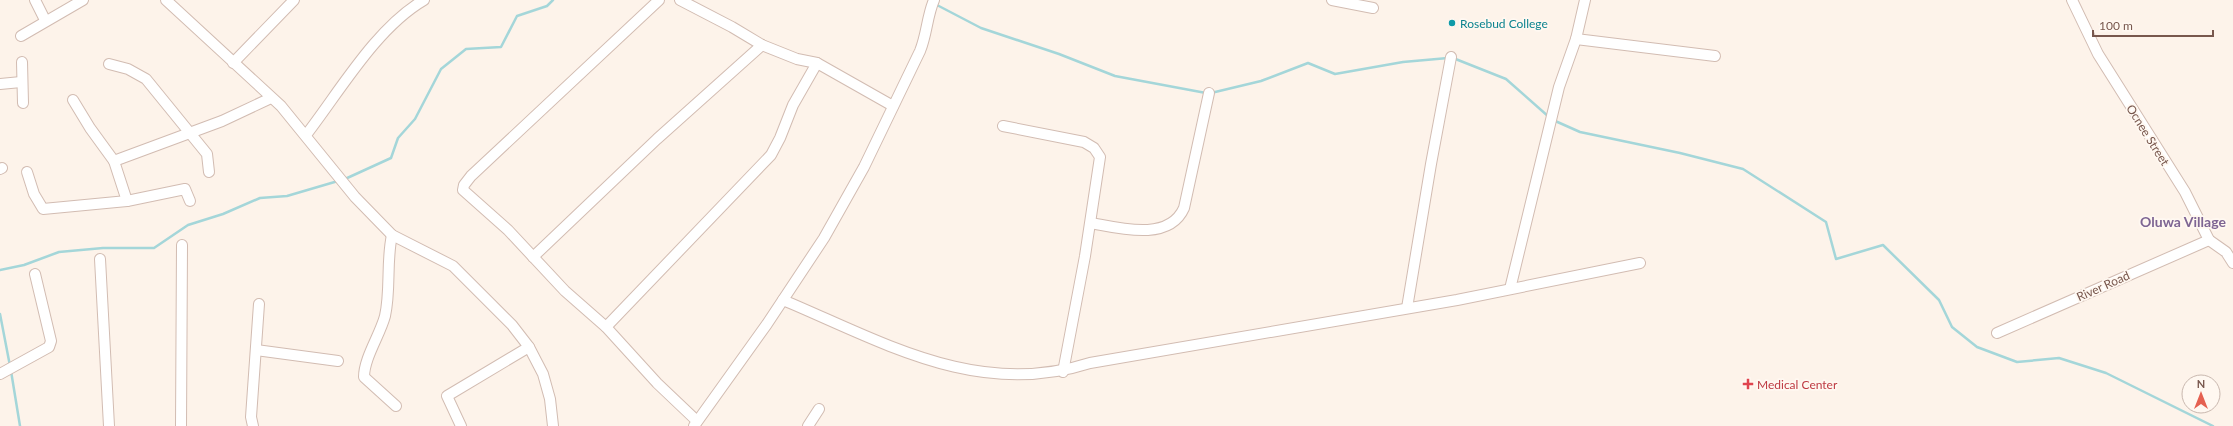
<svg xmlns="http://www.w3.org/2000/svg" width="2233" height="426" font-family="Lato,sans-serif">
<rect width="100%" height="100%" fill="#fdf3ea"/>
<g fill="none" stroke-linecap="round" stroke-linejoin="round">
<g stroke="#a4d6d9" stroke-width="2.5">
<path d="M935,4l46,24 78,26 56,22 91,17"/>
<path d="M1453,58l53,21 43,38"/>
<path d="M1211,93l50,-12 47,-18 27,11 68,-12 45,-4"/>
<path d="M1553,120l27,12 100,21 63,16 83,53 10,37 47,-14 56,55 13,27 25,20 40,15 42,-4 47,15 107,53"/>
<path d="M345,179l46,-21 7,-20 17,-19 26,-50 25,-20 35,-2 16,-31 30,-10 6,-6"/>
<path d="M0,270l24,-5 35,-13 44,-4h51l34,-23 35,-11 37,-16 27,-2 51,-15"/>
<path d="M0,314l10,52"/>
<path d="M11,371l9,55"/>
</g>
<defs>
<g id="minor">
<path d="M35,0l10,20"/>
<path d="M166,0l115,106 74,91 37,38 61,31 59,59 17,22 14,27 7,25 3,27"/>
<path d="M659,0l-188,176 -7,9 -1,5 45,40 57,61 41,36 51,56 40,38"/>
<path d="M680,0l52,27 30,18 35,14 20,4 76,43"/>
<path d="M1332,0l41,8"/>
<path d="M2072,0l26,54 87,138 24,48 17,12 7,11"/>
<path d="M21,36l62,-36"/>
<path d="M1576,39l139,17"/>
<path d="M22,62l1,41"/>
<path d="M233,63l61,-63"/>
<path d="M109,64l19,5 18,10 61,75 2,18"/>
<path d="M0,84l21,-2"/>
<path d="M73,100l17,28 24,33"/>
<path d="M1003,126l81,16 10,6 6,9 -15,99 -22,116"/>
<path d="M306,135c34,-44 70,-107 118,-135"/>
<path d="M0,169l2,-1"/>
<path d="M27,172l7,22 9,15 84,-8 58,-12 5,12"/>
<path d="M127,201l-13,-40 108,-40 49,-23"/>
<path d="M1091,223c28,5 78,19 93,-15l25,-115"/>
<path d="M392,235c-6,27 -1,54 -7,81 -5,19 -21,42 -21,61l32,29"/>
<path d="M533,257l124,-118 105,-94"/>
<path d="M100,259l9,167"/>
<path d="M1510,289l49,-202 17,-48 9,-39"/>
<path d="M783,300c100,42 195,99 307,63l367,-63 183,-37"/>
<path d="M1407,308l24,-144 20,-107"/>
<path d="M606,327l165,-172 9,-17 13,-33 24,-42"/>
<path d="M1997,333l212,-93"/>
<path d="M256,350l82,11"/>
<path d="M0,374l49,-27 2,-6 -16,-67"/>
<path d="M181,426l1,-181"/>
<path d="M253,426l-2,-9 8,-113"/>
<path d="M461,426l-14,-30 82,-49"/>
<path d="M694,426l73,-102 57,-86 40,-71 56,-116c7,-17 7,-35 14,-51"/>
<path d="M808,426l11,-17"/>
</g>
</defs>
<use href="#minor" stroke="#d2bcb2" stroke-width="12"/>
<use href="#minor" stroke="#fff" stroke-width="10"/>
</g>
<circle fill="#0f9aa8" stroke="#fff8f1" stroke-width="1.5" cx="1452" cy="23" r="4"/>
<path fill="#e0444e" stroke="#fff8f1" stroke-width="1.5" d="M1746 378h4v4h4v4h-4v4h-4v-4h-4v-4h4z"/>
<g text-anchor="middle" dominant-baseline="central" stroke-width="3.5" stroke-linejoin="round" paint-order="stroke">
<g font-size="12" fill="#0d838f" stroke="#fff8f1" text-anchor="start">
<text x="1460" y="23">Rosebud College</text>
</g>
<g font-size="12" fill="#78574d" stroke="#fff8f1">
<text transform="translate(2148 135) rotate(58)">Ocnee Street</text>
<text transform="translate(2103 286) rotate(-24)">River Road</text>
</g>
<g font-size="12" fill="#be3a42" stroke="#fff8f1" text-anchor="start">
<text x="1757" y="384">Medical Center</text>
</g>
<g font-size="14" font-weight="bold" fill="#7e6593" stroke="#fff8f1">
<text x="2183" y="221">Oluwa Village</text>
</g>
</g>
<g transform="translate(2201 394)"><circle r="19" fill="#fff8f1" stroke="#c9b8af"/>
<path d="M0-3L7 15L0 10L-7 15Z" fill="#e56151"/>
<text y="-6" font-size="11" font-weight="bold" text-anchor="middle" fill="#78574d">N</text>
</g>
<path d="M2093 30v6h120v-6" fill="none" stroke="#78574d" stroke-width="2"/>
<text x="2099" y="30" font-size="12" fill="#78574d" stroke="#fff8f1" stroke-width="3" paint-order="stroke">100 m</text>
</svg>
